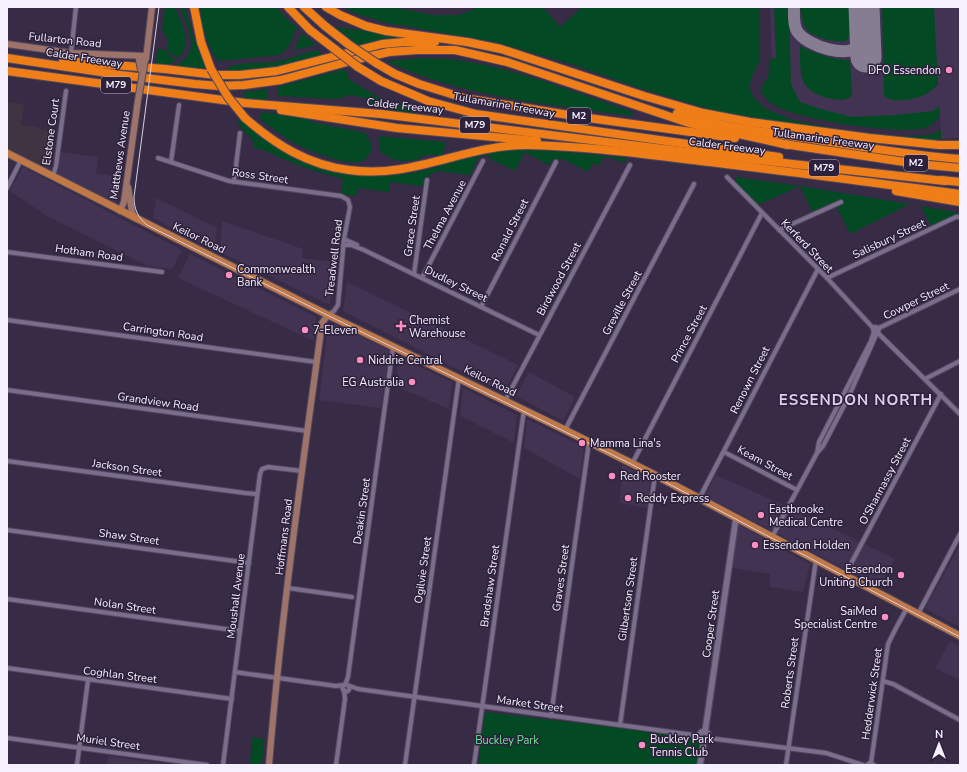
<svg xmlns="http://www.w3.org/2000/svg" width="967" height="772" font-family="'Nunito Sans',sans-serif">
<rect width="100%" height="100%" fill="#372b46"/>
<g fill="#423353">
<path d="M770,7h190v131l-19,1 -1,-28 -37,17 -130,-27z"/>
<path d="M61,152l37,5 -2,17 26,3 -3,23 -4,2 -57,-27z"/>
<path d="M23,167l159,83 -10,19 -24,-3 -101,-50 -37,-25z"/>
<path d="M156,198l61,30 -3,23 -61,-33z"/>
<path d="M222,221l81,28 -1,9 33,4 -5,42 -5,-1 -105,-51z"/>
<path d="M190,254l126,63 -2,24 -136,-63z"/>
<path d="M347,282l171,83 -14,28 -161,-82z"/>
<path d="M332,323l57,27 -8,58 -62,-8 9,-75z"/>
<path d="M399,357l53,25 -3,27 -54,-23z"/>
<path d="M529,372l46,25 -12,24 -47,-25z"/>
<path d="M463,388l54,27 -3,28 -54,-27z"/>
<path d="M527,419l57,28 -4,32 -56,-31z"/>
<path d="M622,464l28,17 -2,27 -28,-5z"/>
<path d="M716,475l79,35 100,49 -15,28 -175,-91z"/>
<path d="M739,525l71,39 -7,28 -33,-5v-13l-38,-6z"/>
<path d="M960,545v82l-35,-18z"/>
<path d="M950,641l10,5v34l-25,-12z"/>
<path d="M108,756l51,7 13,2h-65z"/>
</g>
<path fill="#413442" d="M7,102l17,2 -3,21 17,2v2l17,3 -5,37 -2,1 -41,-20z"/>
<g fill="#024924">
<path d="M165,7h10c6,15 20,40 2,51l-8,-6 -2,-4v-10l-5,-8z"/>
<path d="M180,7h5l9,32 12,29h-37c35,-13 20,-34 11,-61z"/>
<path d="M200,7h76l9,10 14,13 -6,1 1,5 -5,10 -9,9 -61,6c-11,-10 -18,-38 -19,-54z"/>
<path d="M343,7h49l41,8h26l20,-8h64l17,20 22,-20h178v53l-7,14 -4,12 4,11 13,12 27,11 56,11 56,5 25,-1 11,-5v9h-19l-103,-8 -97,-18 -86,-26 -62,-22 -79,-23 -108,-19 -33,-10z"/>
<path d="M774,7h15l2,77 9,18 17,6 35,9 43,-2 38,-4 6,-5 1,10c-5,6 -11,12 -20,13 -32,4 -118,-8 -146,-24 -6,-3 -10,-8 -13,-13l2,-8 5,-6 2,-19 6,-1z"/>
<path d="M800,7h49v30l-3,4c-12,2 -32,-3 -40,-12 -4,-6 -5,-15 -6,-22z"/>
<path d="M882,7h52l4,78c-5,4 -10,9 -16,11 -9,4 -31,7 -38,0z"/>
<path d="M335,27l64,8 1,4 -21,2 -21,4z"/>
<path d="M302,33l14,12 -22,5z"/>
<path d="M800,46c14,7 34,14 50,14l2,35c-7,11 -39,1 -46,-9 -7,-9 -6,-29 -6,-40z"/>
<path d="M157,49l9,1 3,5 7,6 -12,5h-8z"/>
<path d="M317,50l8,6 -39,12 -56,5 -3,-5c14,-7 30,-4 46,-6 15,-2 29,-9 44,-12z"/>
<path d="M422,58c12,1 25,0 37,2 60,9 117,33 174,52l-1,4c-82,-11 -170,-19 -246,-55z"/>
<path d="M345,69l5,11 31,19 12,4 23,4v6l-30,-3 -1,-5h-18l-1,-7 -18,-3 -5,3 -10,1 -55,-3 -1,-9z"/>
<path d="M267,89l1,11 -25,-2 1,-6z"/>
<path d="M263,112l47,7 1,3 52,10 5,4 2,6 2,1c0,7 -3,15 -10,18 -15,7 -59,-13 -73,-21 -11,-7 -21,-15 -30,-22z"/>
<path d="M239,116c49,50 114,70 182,55 17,-4 33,-11 49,-15 13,-3 27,-5 39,-6 9,-1 18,0 27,0 31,1 61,5 91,8l-3,5 -12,-5h-9l-4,8 -6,-3 -5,9 -25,-13 -11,1 -3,5 -25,-13 -9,19 -25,-12v-2l-4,-2 -8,3 -8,17 -32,-4 -8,3 -2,13 -38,-5 -1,10 -31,-4 -2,8 -15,-2 2,-15c-20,-5 -38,-11 -57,-19 -12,-5 -19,-10 -32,-12v-6l-16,-18z"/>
<path d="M378,136l68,6 -3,13h-17l-9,5 -15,1 -10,-2 -13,-8 1,-8z"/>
<path d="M736,177l64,9 110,18 -60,30 -13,-27 -24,6 -13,-27 -42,19 -24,-23z"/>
<path d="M921,206l39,7 -29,13z"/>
<path d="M485,712l134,16 80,11 2,3 -4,23h-219z"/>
<path d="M252,737l12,2 -2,26 -12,-1z"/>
</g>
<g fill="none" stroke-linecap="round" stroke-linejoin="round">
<path stroke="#867d93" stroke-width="12" d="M794,7c0,8 -1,17 3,24 9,15 54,30 65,12 3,-6 2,-15 2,-21"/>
<path stroke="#867d93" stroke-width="31" d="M864,7l2,50"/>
<defs>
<g id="minor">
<path d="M71,53l5,-46"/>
<path d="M158,158l71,23 112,15 7,4 2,7 -6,32 -6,66 -4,6 -6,4"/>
<path d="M171,162l8,-57"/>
<path d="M53,176l3,-10 10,-75"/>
<path d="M727,177l100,101 47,51"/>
<path d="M234,182l6,-49"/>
<path d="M7,188l14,-28"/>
<path d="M779,230l62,-28"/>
<path d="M344,239l13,6"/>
<path d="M343,245h8l13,5 175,85"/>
<path d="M7,252l155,20"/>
<path d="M414,274l13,-94"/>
<path d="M422,278l61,-117"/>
<path d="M827,278l129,-61h4"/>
<path d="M481,307l75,-145"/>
<path d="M7,320l309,42"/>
<path d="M879,328l-1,5 -4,-1 -1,-2 2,-3 4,1 81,-39"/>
<path d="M878,333l82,81"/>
<path d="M925,379l35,-18"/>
<path d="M7,390l300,41"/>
<path d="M505,401l125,-236"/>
<path d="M565,430l129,-246"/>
<path d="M724,452l73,38"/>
<path d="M817,453l2,-11 52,-101 3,-9"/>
<path d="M7,461l238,32 12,1"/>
<path d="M632,464l130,-251"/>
<path d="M699,499l119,-230"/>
<path d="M7,530l242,33"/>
<path d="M772,537l45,-84 6,-7 25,-48 29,-65"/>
<path d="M845,575l96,-181"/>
<path d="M288,588l64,9"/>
<path d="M7,599l233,32"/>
<path d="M918,614l42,-80"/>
<path d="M7,668l225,31"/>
<path d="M235,672l101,14 8,-1"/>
<path d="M883,681l10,3 67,36"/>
<circle cx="346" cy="688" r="3.5"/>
<path d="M345,685l3,-8 45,-330"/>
<path d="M350,686l8,3 342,47"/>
<path d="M551,716l38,-274"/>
<path d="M620,725l35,-250"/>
<path d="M7,738l200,27"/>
<path d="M708,738l118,15 37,12"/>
<path d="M871,763l17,-119 8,-16 11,-20"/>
<path d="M77,765l11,-85"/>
<path d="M223,765l37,-291 2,-5 6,-2 34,4"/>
<path d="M336,765l9,-66 -1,-9"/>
<path d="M405,765l54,-387"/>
<path d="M474,765l50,-355"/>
<path d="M786,765l30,-205"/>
<path d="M867,765l3,-2 4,2"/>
</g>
<g id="tertiary">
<circle cx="704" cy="736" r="4.5"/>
<path d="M705,732l31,-214"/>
<path d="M700,765l4,-24"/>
</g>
<g id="secondary">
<path d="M7,44l64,9 75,3"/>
<path d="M146,59l6,-52"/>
<path d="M128,187l4,25 3,6"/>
<path d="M120,211l4,-9 14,-102"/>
<path d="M269,765c12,-148 33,-295 53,-442l6,-8"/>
</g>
<path id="primary" d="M7,153l321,162 237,115 90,45 305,161"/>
<g id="motorway">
<path d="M194,7l7,35 10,27"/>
<path d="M288,7l22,23"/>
<path d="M304,7l21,19"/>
<path d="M326,7l14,8 26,11 20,5 81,11 34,7 143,47 59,17 47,9 120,16 69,7h21"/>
<path d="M7,58l114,17 74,9 24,2 25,-1 37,-5 77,-21 31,-7 28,-2h38l52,12 182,61 99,22"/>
<path d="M63,61l102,8 51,6h24l37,-4 105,-27 22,-2h31"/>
<path d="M376,63l19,11 24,10 45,14 117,19 154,21"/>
<path d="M358,67l23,14 47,20 48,13 303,43"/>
<path d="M7,71l238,32 136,11 323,40 241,27"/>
<path d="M281,110l116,18 140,13"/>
<path d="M677,113c43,14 89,19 134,26 50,8 99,16 149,20"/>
<path d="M245,118c31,27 63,47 104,52 64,9 115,-25 178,-25 58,1 115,9 173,16 87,10 173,22 260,33"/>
<path d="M784,144l134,20 42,4"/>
<path d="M941,180l19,2"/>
<path d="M896,191l64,11"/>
</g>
</defs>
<use href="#minor" stroke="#52485e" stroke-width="6"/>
<use href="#tertiary" stroke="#52485e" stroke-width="8"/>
<use href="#secondary" stroke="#52485e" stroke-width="8"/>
<use href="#primary" stroke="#52485e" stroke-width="9"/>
<use href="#motorway" stroke="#52485e" stroke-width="10"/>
<use href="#minor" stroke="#7b6e8d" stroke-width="4"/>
<use href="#tertiary" stroke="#7b6e8d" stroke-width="5.5"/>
<use href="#secondary" stroke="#9e736a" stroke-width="6"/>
<use href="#primary" stroke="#c17847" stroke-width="7"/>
<use href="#motorway" stroke="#ef7e18" stroke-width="8"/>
<path stroke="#d6cfe0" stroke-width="1" d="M159,7l-25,190c0,12 4,21 13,28l180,90 304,149 329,173"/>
<defs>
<g id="secondary-bridge">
<path d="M139,60l2,10"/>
<path d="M138,100l7,-40"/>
</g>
<g id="motorway-bridge">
<path d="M325,26l23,18 28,19"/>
<path d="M310,30l48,37"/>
<path d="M211,69l17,28 17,21"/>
</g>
</defs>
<use href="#secondary-bridge" stroke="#52485e" stroke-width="8" stroke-linecap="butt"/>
<use href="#motorway-bridge" stroke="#52485e" stroke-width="10" stroke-linecap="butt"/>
<use href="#secondary-bridge" stroke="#9e736a" stroke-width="6"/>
<use href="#motorway-bridge" stroke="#ef7e18" stroke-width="8"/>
</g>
<g fill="#fc8fc2" stroke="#2d213b" stroke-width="1.5">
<circle cx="949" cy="70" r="4"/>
<circle cx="229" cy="275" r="4"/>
<path d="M399 320h4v4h4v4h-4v4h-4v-4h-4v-4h4z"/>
<circle cx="305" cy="330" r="4"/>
<circle cx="360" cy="360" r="4"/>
<circle cx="412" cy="382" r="4"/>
<circle cx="582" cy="443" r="4"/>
<circle cx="612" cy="476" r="4"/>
<circle cx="628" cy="498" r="4"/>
<circle cx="761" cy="515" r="4"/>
<circle cx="755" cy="545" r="4"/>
<circle cx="901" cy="575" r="4"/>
<circle cx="885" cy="617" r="4"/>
<circle cx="642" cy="745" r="4"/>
</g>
<g text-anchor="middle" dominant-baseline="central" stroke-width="3" stroke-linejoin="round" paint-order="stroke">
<g fill="#2d213b" stroke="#b9b1c4" stroke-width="1">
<rect x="101" y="77" width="30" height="16" rx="3"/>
<rect x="567" y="108" width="24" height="16" rx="3"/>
<rect x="460" y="117" width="30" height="16" rx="3"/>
<rect x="904" y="155" width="24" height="16" rx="3"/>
<rect x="809" y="160" width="30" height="16" rx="3"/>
</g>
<g font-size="10" font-weight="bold" fill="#f5effe">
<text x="116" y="85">M79</text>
<text x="579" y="116">M2</text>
<text x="475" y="125">M79</text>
<text x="916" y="163">M2</text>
<text x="824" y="168">M79</text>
</g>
<g font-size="11" fill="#f5effe" stroke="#2d213b">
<text transform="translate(65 40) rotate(6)">Fullarton Road</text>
<text transform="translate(84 58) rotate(9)">Calder Freeway</text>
<text transform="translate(504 105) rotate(10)">Tullamarine Freeway</text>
<text transform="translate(405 106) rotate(6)">Calder Freeway</text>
<text transform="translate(51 132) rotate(-82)">Elstone Court</text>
<text transform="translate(823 139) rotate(8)">Tullamarine Freeway</text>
<text transform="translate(727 146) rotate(7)">Calder Freeway</text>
<text transform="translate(120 155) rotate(-82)">Matthews Avenue</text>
<text transform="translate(260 176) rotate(8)">Ross Street</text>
<text transform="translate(445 215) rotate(-62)">Thelma Avenue</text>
<text transform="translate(412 226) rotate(-82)">Grace Street</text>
<text transform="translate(510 230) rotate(-63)">Ronald Street</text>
<text transform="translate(199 238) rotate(26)">Keilor Road</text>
<text transform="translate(889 239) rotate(-25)">Salisbury Street</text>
<text transform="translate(807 246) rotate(46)">Kerferd Street</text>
<text transform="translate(89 253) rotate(8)">Hotham Road</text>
<text transform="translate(334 258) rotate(-83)">Treadwell Road</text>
<text transform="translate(559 279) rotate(-62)">Birdwood Street</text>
<text transform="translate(456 284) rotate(26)">Dudley Street</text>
<text transform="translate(916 301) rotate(-26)">Cowper Street</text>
<text transform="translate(622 303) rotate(-62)">Greville Street</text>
<text transform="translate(163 332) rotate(8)">Carrington Road</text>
<text transform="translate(689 334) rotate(-62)">Prince Street</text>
<text transform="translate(750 380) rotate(-63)">Renown Street</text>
<text transform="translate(490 381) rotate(26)">Keilor Road</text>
<text transform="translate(158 402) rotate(8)">Grandview Road</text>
<text transform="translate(765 463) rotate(28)">Keam Street</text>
<text transform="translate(127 468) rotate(8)">Jackson Street</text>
<text transform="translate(885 481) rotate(-62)">O'Shannassy Street</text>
<text transform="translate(362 511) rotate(-82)">Deakin Street</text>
<text transform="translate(129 537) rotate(8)">Shaw Street</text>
<text transform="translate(284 537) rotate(-83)">Hoffmans Road</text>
<text transform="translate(423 570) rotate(-82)">Ogilvie Street</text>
<text transform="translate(561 578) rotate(-82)">Graves Street</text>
<text transform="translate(490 586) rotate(-82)">Bradshaw Street</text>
<text transform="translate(236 596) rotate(-83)">Moushall Avenue</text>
<text transform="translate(628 599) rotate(-82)">Gilbertson Street</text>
<text transform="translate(125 606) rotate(8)">Nolan Street</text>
<text transform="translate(711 624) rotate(-82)">Cooper Street</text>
<text transform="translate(790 673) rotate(-82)">Roberts Street</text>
<text transform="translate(120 675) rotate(7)">Coghlan Street</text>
<text transform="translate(872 694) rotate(-82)">Hedderwick Street</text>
<text transform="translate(530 704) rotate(8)">Market Street</text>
<text transform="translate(108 742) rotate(8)">Muriel Street</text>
</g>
<g font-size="11" fill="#f5effe" stroke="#2d213b" text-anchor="start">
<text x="941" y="70" text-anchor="end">DFO Essendon</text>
<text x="237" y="269">Commonwealth<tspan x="237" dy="13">Bank</tspan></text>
<text x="409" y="320">Chemist<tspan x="409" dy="13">Warehouse</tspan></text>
<text x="313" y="330">7-Eleven</text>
<text x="368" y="360">Niddrie Central</text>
<text x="404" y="382" text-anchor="end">EG Australia</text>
<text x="590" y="443">Mamma Lina's</text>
<text x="620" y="476">Red Rooster</text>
<text x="636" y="498">Reddy Express</text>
<text x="769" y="509">Eastbrooke<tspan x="769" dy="13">Medical Centre</tspan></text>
<text x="763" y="545">Essendon Holden</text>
<text x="893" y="569" text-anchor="end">Essendon<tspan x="893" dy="13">Uniting Church</tspan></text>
<text x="877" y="611" text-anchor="end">SaiMed<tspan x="877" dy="13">Specialist Centre</tspan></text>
<text x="650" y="739">Buckley Park<tspan x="650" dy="13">Tennis Club</tspan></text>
</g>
<g font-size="11" fill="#6be899" stroke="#2d213b">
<text x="507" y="740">Buckley Park</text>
</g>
<g font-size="15" font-weight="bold" letter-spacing="1" fill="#ddcff1" stroke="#2d213b">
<text x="856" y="400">ESSENDON NORTH</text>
</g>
</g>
<rect width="967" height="772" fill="none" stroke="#f5effe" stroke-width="16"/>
<g transform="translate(939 744)" stroke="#2d213b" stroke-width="3" paint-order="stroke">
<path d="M0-3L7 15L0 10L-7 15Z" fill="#f5effe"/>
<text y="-6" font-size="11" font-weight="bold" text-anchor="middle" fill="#f5effe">N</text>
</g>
</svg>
